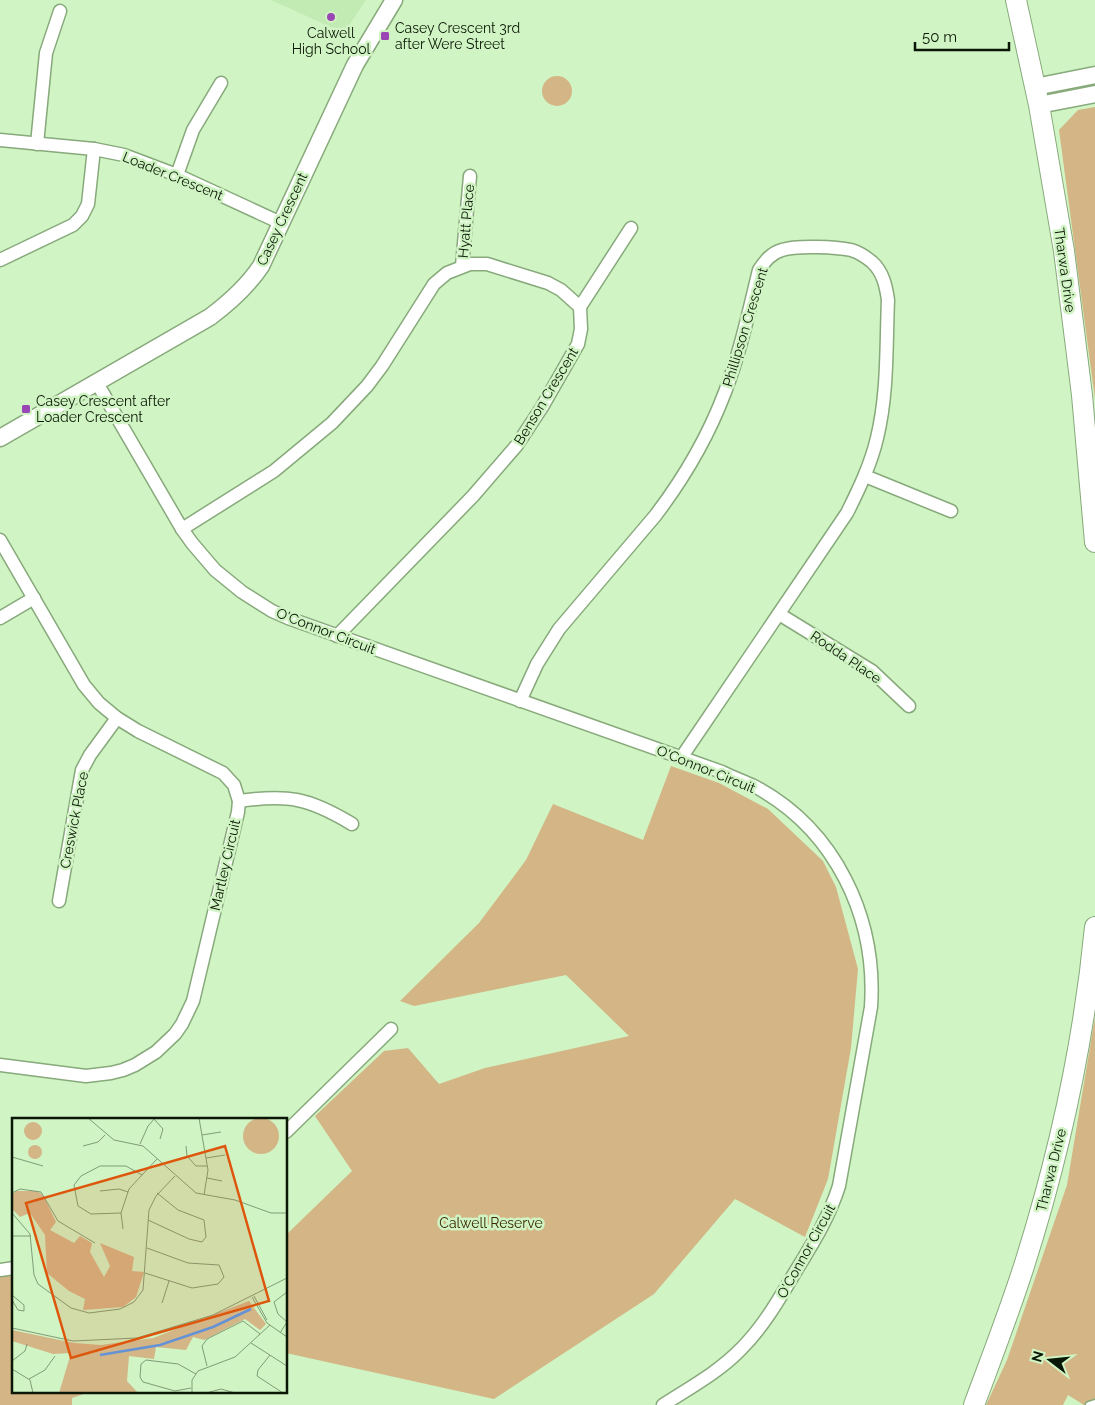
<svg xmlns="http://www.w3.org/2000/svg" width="1095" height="1405" font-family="Raleway,sans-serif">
<rect width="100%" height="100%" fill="#d0f4c3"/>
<path fill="#c2eab3" d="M271,0h95l-22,33z"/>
<g fill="#d4b586">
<circle cx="557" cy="91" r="15"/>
<path d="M1095,107v292l-36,-269 19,-20z"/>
<path d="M671,766l48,17 49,26 55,52 13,26 22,82 -7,79 -23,131 -23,58 -70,-38 -81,95 -160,105 -208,-46v-118l66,-64 -37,-55 69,-65 24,-3 31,36 46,-16 144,-32 -63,-61 -152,31 -14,-5 79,-78 47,-63 27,-56 90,36z"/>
<path d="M1095,1017v388h-11l-16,-10 -5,10h-77l21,-45 60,-175z"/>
<path d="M14,1274v117h79l-21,7v7h-72v-128z"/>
</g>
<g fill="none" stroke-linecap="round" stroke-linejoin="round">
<defs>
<path id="service" d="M1089,1405l6,-2"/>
<g id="minor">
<path d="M0,140l94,9 30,6 53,20 104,48"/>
<path d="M37,144l9,-91 14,-42"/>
<path d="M177,175l16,-45 28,-47"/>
<path d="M0,260l73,-35 9,-9 6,-12 6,-55"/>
<path d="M462,266l8,-90"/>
<path d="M580,307l51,-79"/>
<path d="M97,383l85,146 10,14 23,27 27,22 30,19 16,7 434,154c10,5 21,9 32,14 81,43 123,131 117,221l-32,179c-10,32 -28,60 -45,88 -16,27 -31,53 -53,75 -22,23 -52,39 -78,56"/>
<path d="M865,476l86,35"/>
<path d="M182,529l92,-58 58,-48 35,-37 15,-20 52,-82 13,-11 23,-9h17l61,19 13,7 19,17 1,22 -3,15 -36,63 -25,38 -44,51 -136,140"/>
<path d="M0,540l84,145 15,18 18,15 21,13 85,42 11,12 5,16 -1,11 -45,189 -11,23 -7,10 -19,18 -21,13 -12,5 -12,3 -25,3 -86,-11"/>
<path d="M779,614l93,57 37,35"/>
<path d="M0,618l34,-20"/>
<path d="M520,701l17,-37 22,-35 96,-113c29,-38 53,-79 70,-124 15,-39 24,-81 34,-122 6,-9 12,-17 23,-20 14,-5 55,-3 69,0 7,2 15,7 21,12 11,10 14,24 16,38 -2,46 0,93 -11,138 -6,26 -18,51 -30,75l-166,245"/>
<path d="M239,801c49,-7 70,-3 113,23"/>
<path d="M59,901l23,-131 8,-15 27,-37"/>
<path d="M286,1132l105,-103"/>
<path d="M0,1270l14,-2"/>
</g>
<g id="tertiary">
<path d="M1035,87l60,-12"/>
<path d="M1039,105l56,-11"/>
<path d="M0,438l210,-121c20,-15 37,-30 51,-51l94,-201 39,-65"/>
</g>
<g id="primary">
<path d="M1016,0l23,105 25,146 18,144 13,147"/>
<path d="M974,1405c17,-46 35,-92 50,-139 35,-110 60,-225 71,-339"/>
</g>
</defs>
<use href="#service" stroke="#87a97b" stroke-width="9"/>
<use href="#minor" stroke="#87a97b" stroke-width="15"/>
<use href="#tertiary" stroke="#87a97b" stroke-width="19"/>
<use href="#primary" stroke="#87a97b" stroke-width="22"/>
<use href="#service" stroke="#fff" stroke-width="6"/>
<use href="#minor" stroke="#fff" stroke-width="12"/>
<use href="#tertiary" stroke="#fff" stroke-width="16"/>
<use href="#primary" stroke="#fff" stroke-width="20"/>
</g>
<g fill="#9a46b4" stroke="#d0f4c3" stroke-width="2">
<circle cx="331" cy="17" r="5"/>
<rect x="380" y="31" width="10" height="10" rx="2.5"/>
<rect x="21" y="404" width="10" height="10" rx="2.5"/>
</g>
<g text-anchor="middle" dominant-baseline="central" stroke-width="5" stroke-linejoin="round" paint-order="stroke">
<g font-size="14" fill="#0a1706" stroke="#d0f4c3" text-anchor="start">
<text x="395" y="28">Casey Crescent 3rd<tspan x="395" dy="16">after Were Street</tspan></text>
<text x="331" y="33" text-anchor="middle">Calwell<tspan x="331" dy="16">High School</tspan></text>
<text x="36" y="401">Casey Crescent after<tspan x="36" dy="16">Loader Crescent</tspan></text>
</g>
<g font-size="14" fill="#0a1706" stroke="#d0f4c3">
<text transform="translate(173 176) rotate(22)">Loader Crescent</text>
<text transform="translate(282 219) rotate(-65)">Casey Crescent</text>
<text transform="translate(466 221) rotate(-85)">Hyatt Place</text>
<text transform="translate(1065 270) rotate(82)">Tharwa Drive</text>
<text transform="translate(745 327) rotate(-73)">Phillipson Crescent</text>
<text transform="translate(546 396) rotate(-59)">Benson Crescent</text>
<text transform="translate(326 631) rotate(21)">O'Connor Circuit</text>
<text transform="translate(846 657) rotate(34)">Rodda Place</text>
<text transform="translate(706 769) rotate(22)">O'Connor Circuit</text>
<text transform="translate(74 820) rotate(-79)">Creswick Place</text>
<text transform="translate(225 865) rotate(-77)">Martley Circuit</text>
<text transform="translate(1051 1170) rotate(-76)">Tharwa Drive</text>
<text transform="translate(806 1251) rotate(-61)">O'Connor Circuit</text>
</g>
<g font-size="14" fill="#3b2704" stroke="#d0f4c3">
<text x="491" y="1223">Calwell Reserve</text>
</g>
</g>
<g transform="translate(12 1118)">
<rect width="275" height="275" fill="#d0f4c3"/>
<path d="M231 18a18 18 0 1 1 36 0a18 18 0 1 1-36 0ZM12 13a9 9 0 1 1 18 0a9 9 0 1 1-18 0ZM16 34a7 7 0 1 1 14 0a7 7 0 1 1-14 0ZM5,73h20l6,4 13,27 -6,8 24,13 6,-7 12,7 -2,9 14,25 6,-11 -10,-23 34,14 -2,14 12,1 -8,25 -13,10 -40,3 2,-11 -16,-8 -22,-18 -2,-38 -15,-22 -10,4 -8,-8v-15zM237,183l17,23 -6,6 -15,-11 -41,21 -11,-3 -7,13 -30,-3 -2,12 -25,-3 -2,25 11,12h-79l12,-40 -18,1 -41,-13v-11l62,13 27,2 52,-7z" fill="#d4b586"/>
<path fill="none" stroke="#6492d4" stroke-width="2.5" d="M88,237l60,-10 53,-18 38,-18"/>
<path fill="none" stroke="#819c77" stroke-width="1" d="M76,0l26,22 29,6 53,47 39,7 36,13h16M187,0l9,52 -4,25M142,1l9,10 -3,10M190,17l19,-3M128,26l8,-18 7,-8M71,28l15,-4 7,-7M174,28l1,10 9,10h11M0,39l31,9M194,40l19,-3M130,57l-13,14 -8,24 -30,1 -13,-8 -4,-21 7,-9 19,-10h26l16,9 15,-16M195,60l15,3M88,73l19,-2 9,3M0,75l8,-4 21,3 17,29 37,22M0,95l18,21 4,41 4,9 33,24 18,5 31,-4 14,-7 9,-12 6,-80 7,-14 19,-20M109,95l2,16M136,102l41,19 13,3 4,-5 -2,-17 -26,-10 -21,-17M0,118h19M133,155l47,15 26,-4 6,-7 -5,-12 -31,-2 -41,-15M0,177l12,10v6l-6,-1 -6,-10M242,178l13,24M240,179l15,26 20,14M150,185l7,-22M0,210l61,13 64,-3 76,-23 74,-37M268,215l7,-11 -9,-8 -4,-12 13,-10M239,225l36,23M258,237l-12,15 -1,6 26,17M0,243l13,-10 2,-7M195,248l-5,-20 5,-7 36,-18 17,13M0,251l18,11 3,13M17,261l16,-9 10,-14M179,270l-16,3 -32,-9 -3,-5 1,-13 5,-4 32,4 18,10M180,275v-13l6,-9 37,-14 35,-32M194,275l15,-4 14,4"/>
<path fill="#dd560c" fill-opacity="0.15" stroke="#dd560c" stroke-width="2.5" d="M213,28l44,155 -198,57 -45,-155z"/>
<rect width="275" height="275" fill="none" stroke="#0a1706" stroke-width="2.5"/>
</g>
<g transform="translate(1050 1360) rotate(286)" stroke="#d0f4c3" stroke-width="4" paint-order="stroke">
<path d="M0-4L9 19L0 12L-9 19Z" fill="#0a1706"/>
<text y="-8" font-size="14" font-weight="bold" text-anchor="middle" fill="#0a1706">N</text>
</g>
<path d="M915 42v8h94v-8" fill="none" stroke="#0a1706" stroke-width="2.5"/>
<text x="922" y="42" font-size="15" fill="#0a1706" stroke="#d0f4c3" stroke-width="4" paint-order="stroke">50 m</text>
</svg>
